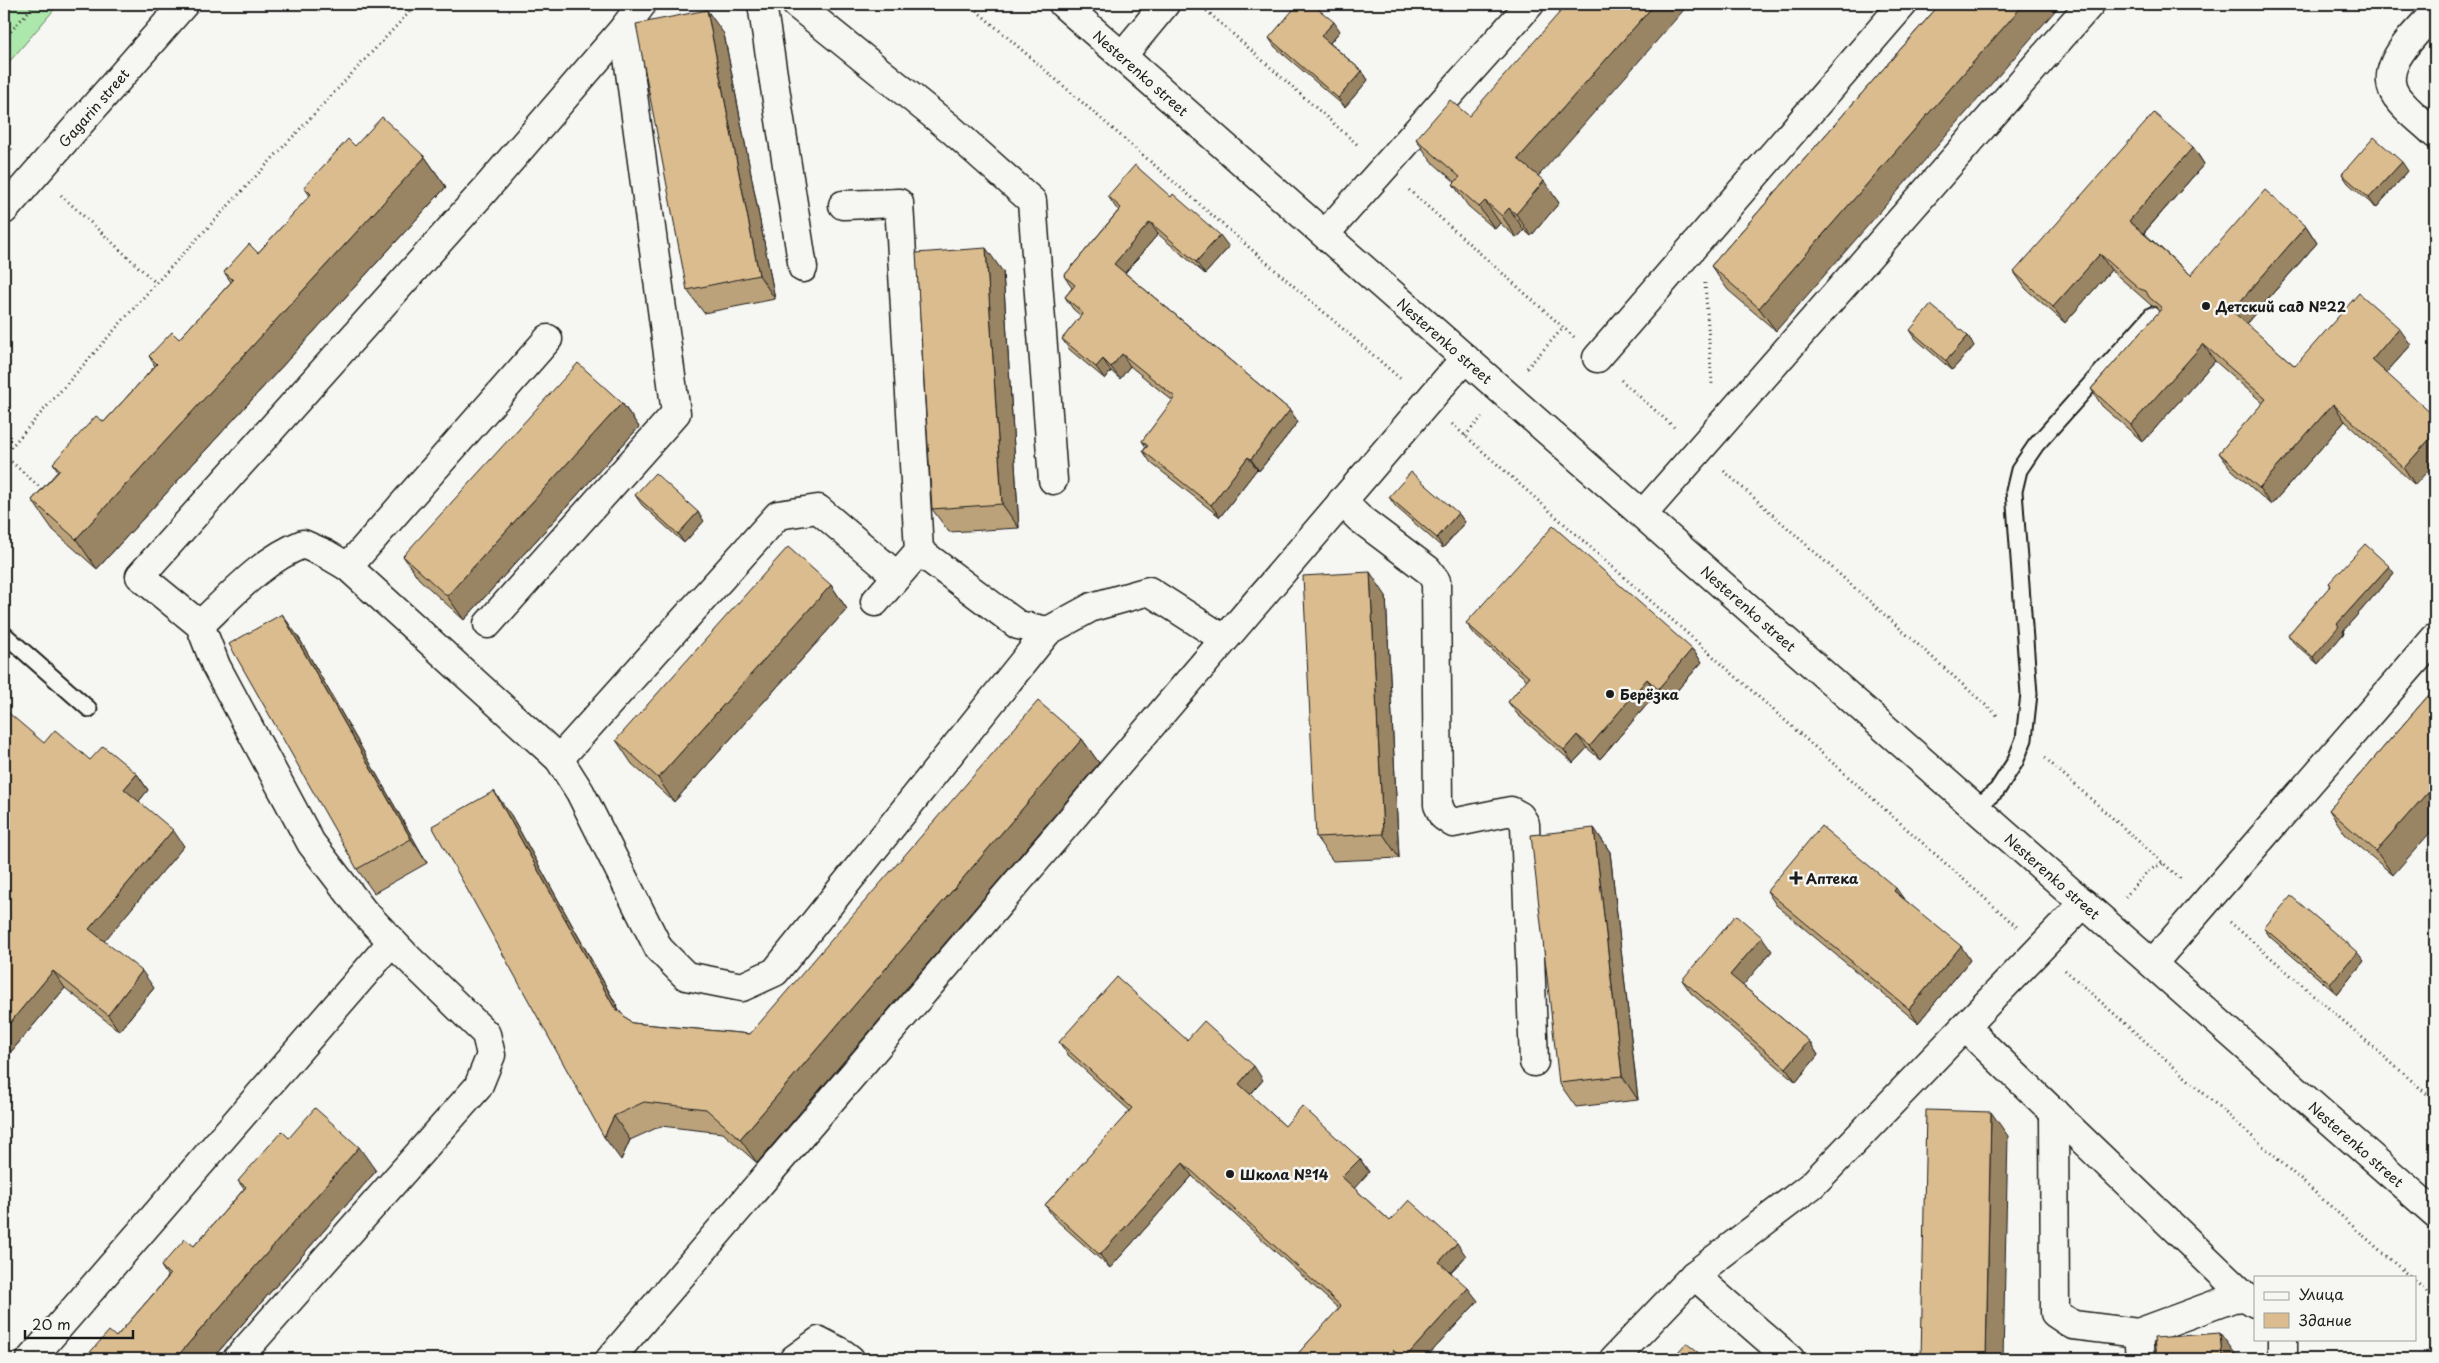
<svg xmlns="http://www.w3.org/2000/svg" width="2439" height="1363" font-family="'Playpen Sans',sans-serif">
<rect width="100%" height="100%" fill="#f6f6f2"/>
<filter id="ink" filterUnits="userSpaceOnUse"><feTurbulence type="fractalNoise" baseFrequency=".02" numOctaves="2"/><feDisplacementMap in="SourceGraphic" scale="10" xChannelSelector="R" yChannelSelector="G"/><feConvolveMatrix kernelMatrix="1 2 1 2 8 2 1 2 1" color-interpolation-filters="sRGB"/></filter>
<g filter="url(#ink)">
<path fill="#ace7ac" stroke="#648264" d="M4,4h55l-55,64z"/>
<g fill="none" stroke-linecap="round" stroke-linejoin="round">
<defs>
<g id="lane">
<path d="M4,634l85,75"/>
<path d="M1976,808l21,-18 18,-28 9,-23 5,-45 -15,-203 5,-21 17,-25 116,-130"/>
</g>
<g id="street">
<path d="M762,4l41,264"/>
<path d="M796,4l155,125 81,72 21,279"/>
<path d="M2435,12c-20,23 -64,59 -34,90 10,12 23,21 34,32"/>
<path d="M1122,56l43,-52"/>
<path d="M843,205l56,-2 20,348 -44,51"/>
<path d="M1325,234l205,-230"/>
<path d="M1597,358l306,-354"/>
<path d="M1342,501l17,17 69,52 8,11 2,224 5,11 10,7 58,-12 9,5 5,8 9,238"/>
<path d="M1643,514l447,-510"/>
<path d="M919,551l99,74 30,6 44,-24 57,-16 75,48"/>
<path d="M348,567l200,-228"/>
<path d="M488,624l188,-211 -52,-385"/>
<path d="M200,625c32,-30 62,-65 103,-81l23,10 22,13 211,192 21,33 79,157 27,27 56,11 33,-15 273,-341"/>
<path d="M559,759l219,-244 40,-6 79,67"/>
<path d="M2153,963l282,-325"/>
<path d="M1965,1027l281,270 9,6"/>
<path d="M2054,1112l1,201 18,12 65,8 95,-35 13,-1"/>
<path d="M1694,1275l96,84"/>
<path d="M2138,1333l2,26"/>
<path d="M2283,1339v20"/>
<path d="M31,1359l361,-417"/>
<path d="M237,1359l241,-272 13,-32 -5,-21 -82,-80 -41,-43 -52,-68 -95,-177 -16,-41 -60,-49 344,-385 140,-163 18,-24"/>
<path d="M610,1359l855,-1001"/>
<path d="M794,1359l25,-18 23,12 8,6"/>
<path d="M1614,1359l80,-84 118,-90 272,-282"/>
</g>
<g id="secondary">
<path id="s1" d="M1063,4l1372,1209"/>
<path id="s2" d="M4,210l180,-206"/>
</g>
</defs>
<use href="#lane" stroke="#1c1c1c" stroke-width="19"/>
<use href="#street" stroke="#1c1c1c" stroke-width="31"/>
<use href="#secondary" stroke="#1c1c1c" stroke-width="31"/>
<g stroke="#1c1c1c" stroke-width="3" stroke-dasharray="1 4" stroke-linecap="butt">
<path d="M969,4l434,377"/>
<path d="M1199,4l160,142"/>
<path d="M4,39l31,-35"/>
<path d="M4,142l8,8"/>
<path d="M1409,190l165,147"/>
<path d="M61,195l95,88"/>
<path d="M1705,283l7,101"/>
<path d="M1527,368l36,-40"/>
<path d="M1621,380l55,49"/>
<path d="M1452,424l565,503"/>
<path d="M1465,436l17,-19"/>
<path d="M4,455l152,-172 261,-279"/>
<path d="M4,455l40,36"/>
<path d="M1724,471l275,246"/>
<path d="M2045,758l137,122"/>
<path d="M2125,897l23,-26 15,-8"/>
<path d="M2230,922l205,179"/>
<path d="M2065,970l345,307"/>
<path d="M2415,1281l20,18"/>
</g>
<use href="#lane" stroke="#f6f6f2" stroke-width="15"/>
<use href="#street" stroke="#f6f6f2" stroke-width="28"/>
<use href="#secondary" stroke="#f6f6f2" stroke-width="28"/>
</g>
<g fill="#bba27a" stroke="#1c1c1c">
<path d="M1940,4l-164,327 -48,-41 -17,-24z"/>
<path d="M1340,31l-10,12 32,28 6,9 -23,27 -70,-60 -6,-9z"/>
<path d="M724,34l51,265 -71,14 -17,-23z"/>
<path d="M1416,139l122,37 21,27 -28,33 -7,-6 -7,8 -17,-15 -5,6 -27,-23 -15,-22 2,-2 -24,-21z"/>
<path d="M355,146l70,11 21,30 -349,382 -44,-39 -21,-30 26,-29 -5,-8 51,-41 51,-56 -6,-10 30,-17 52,-57 -7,-10 34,-19 52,-57 -6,-9z"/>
<path d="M2193,147l11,17 -60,69 47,42 115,-49 11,17 -71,81 49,42 116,-21 -25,28 29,112 -70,-64 -74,84 -40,-36 -12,-16 44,-50 -48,-42 -72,81 -41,-36 -11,-17 68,-77 -3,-5 -4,-1 -41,-36 -46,53 -39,-34 -12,-17z"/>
<path d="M2408,171l-32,37 -28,-25 -6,-9z"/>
<path d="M1108,196l121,51 -24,27 -47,-40 -33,39 165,137 8,12 -39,49 -2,-2 -37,48 -69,-54 -8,-12 3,-4 -4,-6 31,-40 -43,-35 -10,13 -9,-8 -6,8 -35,-29 -8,-11 19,-23 -8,-7 -8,-12 7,-9 -8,-12 55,-66 -3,-2z"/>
<path d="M1003,272l16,256 -70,4 -17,-23z"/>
<path d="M1910,330l58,6 6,10 -22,24 -36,-31z"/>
<path d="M622,403l17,24 -175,193 -45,-41 -16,-23z"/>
<path d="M635,495l69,26 -20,22 -42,-38z"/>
<path d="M1389,497l69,16 7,9 -22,26 -47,-41z"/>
<path d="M2394,573l-51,58 1,2 -26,31 -25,-22 -5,-7 43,-49 -2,-3z"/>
<path d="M831,585l16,24 -173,193 -42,-38 -16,-24z"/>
<path d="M1386,596l13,262 -66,3 -17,-24z"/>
<path d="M1466,623l226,26 10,13 -35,40 -10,-9 -57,66 -13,-11 -14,15 -55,-48 -10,-13 19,-22 -51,-44z"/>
<path d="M299,638l128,225 -53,30 -17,-24z"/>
<path d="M2435,688l-42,187 -48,-41 -16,-24z"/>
<path d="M1082,739l17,24 -342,400 -34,-30 -62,-7 -31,14 -9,20 -110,-345 110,198 11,10 118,11z"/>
<path d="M44,743l46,17 47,14 11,16 -9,11 45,45 -80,95 50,47 -35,43 -54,-43 -61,72z"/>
<path d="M1594,828l16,24 28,248 -62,7 -17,-24z"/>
<path d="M1767,891l136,7 67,62 -52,63 -142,-118z"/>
<path d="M2264,928l100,33 -27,33 -67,-57z"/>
<path d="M1772,951l-30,34 67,56 9,14 -22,27 -105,-89 -9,-13z"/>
<path d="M1187,1040l76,40 -13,15 35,31 75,33 9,13 -15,16 36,33 76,35 -15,17 27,28 -53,58h-132l46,-50 -147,-133 -82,92 -56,-50 -9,-13 85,-94 -62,-56 -9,-13z"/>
<path d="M289,1138l87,33 -164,188h-128l32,-22 52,-60 -7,-11 33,-20 50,-57 -6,-8z"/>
</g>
<g fill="#998463" stroke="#1c1c1c">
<path d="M1655,4h34l-155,177 -16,-22z"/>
<path d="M2024,4h37l-285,327 -17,-23z"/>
<path d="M707,10l17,24 51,265 -16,-24z"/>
<path d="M1334,22l6,9 -12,14 -7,-9z"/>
<path d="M1362,71l6,9 -23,27 -7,-9z"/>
<path d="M2193,147l11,17 -64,73 -11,-16z"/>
<path d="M425,157l21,30 -349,382 -21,-30z"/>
<path d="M2402,162l6,9 -32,37 -7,-10z"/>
<path d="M1544,181l15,22 -28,33 -15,-22z"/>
<path d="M1485,201l15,22 -5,6 -16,-22z"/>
<path d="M1509,208l15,22 -7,8 -15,-22z"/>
<path d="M1150,222l8,12 -36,42 -8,-12z"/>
<path d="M2306,226l11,17 -74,84 -11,-16z"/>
<path d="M1220,235l9,12 -24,27 -9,-12z"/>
<path d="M986,248l17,24 16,256 -17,-24z"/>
<path d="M2100,254l11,16 -46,53 -12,-16z"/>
<path d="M2399,328l12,17 -28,31 -11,-16z"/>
<path d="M1968,336l6,10 -22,24 -6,-9z"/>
<path d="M2203,344l12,17 -72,81 -12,-17z"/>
<path d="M1122,354l8,12 -10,13 -9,-12z"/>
<path d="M1103,359l8,12 -6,8 -9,-12z"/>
<path d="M622,403l17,24 -175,193 -17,-24z"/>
<path d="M2333,404l12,17 -74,84 -12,-17z"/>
<path d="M1290,410l8,12 -39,49 -8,-12z"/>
<path d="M2435,433v30l-20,22 -11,-17z"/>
<path d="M1248,457l9,12 -37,48 -9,-12z"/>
<path d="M698,512l6,9 -20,22 -6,-9z"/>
<path d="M1458,513l7,9 -22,26 -6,-10z"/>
<path d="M2389,566l5,7 -51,58 1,2 -26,31 -5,-7 24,-33z"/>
<path d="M1370,572l16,24 13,262 -16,-24z"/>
<path d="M831,585l16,24 -173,193 -16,-24z"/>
<path d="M282,614l17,24 128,225 -16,-24z"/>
<path d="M1692,649l10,13 -35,40 -9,-13z"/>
<path d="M1647,679l10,14 -57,66 -10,-13z"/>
<path d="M1577,735l10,13 -14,15 -9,-13z"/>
<path d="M1082,739l17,24 -342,400 -17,-24z"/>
<path d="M137,774l11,16 -12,15 -12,-16z"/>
<path d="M2435,784v43l-42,48 -17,-24z"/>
<path d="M494,791l17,24 119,215 -16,-23z"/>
<path d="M1594,828l16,24 28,248 -16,-24z"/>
<path d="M173,830l11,16 -83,99 -12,-16z"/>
<path d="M1896,888l10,14 -12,-11z"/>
<path d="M1762,937l10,14 -32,38 -10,-14z"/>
<path d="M1961,946l9,14 -52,63 -9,-14z"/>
<path d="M2357,952l7,9 -27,33 -7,-10z"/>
<path d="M53,971l12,17 -61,72v-30z"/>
<path d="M142,971l12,17 -35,43 -11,-16z"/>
<path d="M1809,1041l9,14 -22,27 -10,-14z"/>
<path d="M1254,1066l9,14 -15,17 -9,-13z"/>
<path d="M4,1074l7,11 -7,10z"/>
<path d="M1991,1112l17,24 -5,223h-17z"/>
<path d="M614,1116l16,24 -9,20 -17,-23z"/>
<path d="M4,1123l4,6 -4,5z"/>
<path d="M359,1147l17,24 -164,188h-37z"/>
<path d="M1360,1159l9,13 -17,19 -10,-14z"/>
<path d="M1183,1163l9,13 -82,92 -10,-13z"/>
<path d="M1457,1243l9,13 -18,19 -9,-13z"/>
<path d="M1468,1288l10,13 -53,58h-21z"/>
<path d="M2220,1333l17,23v3h-15z"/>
<path d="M1393,1350l7,9h-15z"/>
</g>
<g fill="#dabc8e" stroke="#1c1c1c">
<path d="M1298,4h14l22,18 -13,14 41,35 -24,27 -69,-60z"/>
<path d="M1567,4h88l-137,155 26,22 -28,33 -7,-6 -7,8 -17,-15 -6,6 -26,-23 7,-7 -44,-38 34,-39 19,16z"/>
<path d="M1940,4h84l-265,304 -48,-42z"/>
<path d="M707,10l52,265 -72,15 -51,-266z"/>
<path d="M2154,113l39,34 -64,74 62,54 74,-85 41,36 -74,85 63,55 64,-73 40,35 -27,32 63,57v16l-31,35 -71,-64 -74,84 -40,-35 47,-54 -63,-55 -72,81 -40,-36 71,-81 -13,-11 -3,-6 -6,-2 -40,-35 -47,53 -39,-35z"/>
<path d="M382,117l43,40 -349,382 -44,-39 28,-30 -7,-7 43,-47 8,6 53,-58 -8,-8 23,-24 7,7 54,-59 -9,-8 25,-28 9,9 53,-59 -7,-7 44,-48 7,7z"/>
<path d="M2374,137l28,25 -33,36 -27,-24z"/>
<path d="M1135,165l36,32 2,-3 47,41 -24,27 -46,-40 -36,42 176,146 -39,49 -3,-2 -37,48 -68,-54 5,-5 -6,-5 33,-44 -53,-43 -11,13 -8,-8 -7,8 -34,-28 21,-26 -18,-16 10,-12 -11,-9 57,-68 -13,-12z"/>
<path d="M986,248l16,256 -70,5 -16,-256z"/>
<path d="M1931,305l37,31 -22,25 -36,-31z"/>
<path d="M578,363l44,40 -175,193 -44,-40z"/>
<path d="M1411,472l47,41 -21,25 -48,-41z"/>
<path d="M655,473l43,39 -20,22 -43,-39z"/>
<path d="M1553,526l139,123 -34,40 -11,-10 -57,67 -13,-11 -13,15 -56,-48 21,-25 -63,-54z"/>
<path d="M2365,544l24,22 -52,58 2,2 -26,31 -25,-22 43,-50 -2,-2z"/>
<path d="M788,547l43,38 -173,193 -42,-38z"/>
<path d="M1370,572l13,262 -67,3 -13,-261z"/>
<path d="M282,614l129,225 -54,30 -128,-225z"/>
<path d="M2435,688v96l-59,67 -47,-41z"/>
<path d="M1038,701l44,38 -342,400 -34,-30 -62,-7 -30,14 -10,21 -172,-311 62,-35 120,216 18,16 118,11z"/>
<path d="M4,709l40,34 11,-13 35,30 13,-14 34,28 -13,15 49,41 -84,99 53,42 -34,44 -55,-44 -49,59z"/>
<path d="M1821,826l75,62 -2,3 67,55 -52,63 -142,-118z"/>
<path d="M1594,828l28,248 -63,7 -28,-248z"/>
<path d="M2291,896l66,56 -27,32 -66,-56z"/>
<path d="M1736,915l26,22 -32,38 79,66 -23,27 -104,-88z"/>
<path d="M1117,977l70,63 17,-19 50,45 -15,18 46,42 17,-20 58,53 -18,18 48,44 19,-21 48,43 -18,19 29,26 -64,71 -11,-9 -8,9h-92l48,-53 -158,-143 -83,92 -55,-50 87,-97 -73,-66z"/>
<path d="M315,1108l44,39 -184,212h-91l25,-28 7,6 54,-62 -9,-9 24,-27 9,7 52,-59 -8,-6 44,-50 7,7z"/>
<path d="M1926,1110l65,2 -5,247h-65z"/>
<path d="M2220,1333l2,26h-66l-2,-21z"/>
<path d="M1686,1343l20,16h-34z"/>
</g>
</g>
<g fill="#1c1c1c" stroke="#f6f6f2" stroke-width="2">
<circle cx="2206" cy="306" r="5"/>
<circle cx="1610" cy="694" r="5"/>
<path d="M1793.5 870.5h5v5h5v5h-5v5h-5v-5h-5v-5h5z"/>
<circle cx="1230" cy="1174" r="5"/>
</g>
<g text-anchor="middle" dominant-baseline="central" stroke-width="5" stroke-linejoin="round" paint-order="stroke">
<g font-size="14" fill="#1c1c1c" stroke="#f6f6f2">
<text stroke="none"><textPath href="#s1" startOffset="104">Nesterenko street</textPath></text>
<text stroke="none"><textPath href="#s2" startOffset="136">Gagarin street</textPath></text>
<text stroke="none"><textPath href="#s1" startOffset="509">Nesterenko street</textPath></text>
<text stroke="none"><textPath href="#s1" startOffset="914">Nesterenko street</textPath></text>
<text stroke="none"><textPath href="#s1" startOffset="1319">Nesterenko street</textPath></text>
<text stroke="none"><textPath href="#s1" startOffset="1724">Nesterenko street</textPath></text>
</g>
<g font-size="14" font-weight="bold" fill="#1c1c1c" stroke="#f6f6f2" text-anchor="start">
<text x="2216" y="306">Детский сад №22</text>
<text x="1620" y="694">Берёзка</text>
<text x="1806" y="878">Аптека</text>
<text x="1240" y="1174">Школа №14</text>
</g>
</g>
<rect width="2439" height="1363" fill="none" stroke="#f6f6f2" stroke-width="20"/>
<rect x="10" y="10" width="2419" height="1343" fill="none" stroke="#1c1c1c" stroke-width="2" filter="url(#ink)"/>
<rect x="2254" y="1276" width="162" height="65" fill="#f6f6f2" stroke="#9f9f9c"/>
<rect x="2264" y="1292" width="25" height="8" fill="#f6f6f2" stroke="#9f9f9c"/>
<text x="2299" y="1300" font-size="15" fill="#1c1c1c">Улица</text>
<rect x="2264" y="1313" width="25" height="15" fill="#dabc8e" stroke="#9f9f9c"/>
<text x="2299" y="1326" font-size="15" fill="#1c1c1c">Здание</text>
<path d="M25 1330v8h108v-8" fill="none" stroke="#1c1c1c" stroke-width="2.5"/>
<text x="32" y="1330" font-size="15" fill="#1c1c1c" stroke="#f6f6f2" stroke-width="4" paint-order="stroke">20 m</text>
</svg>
